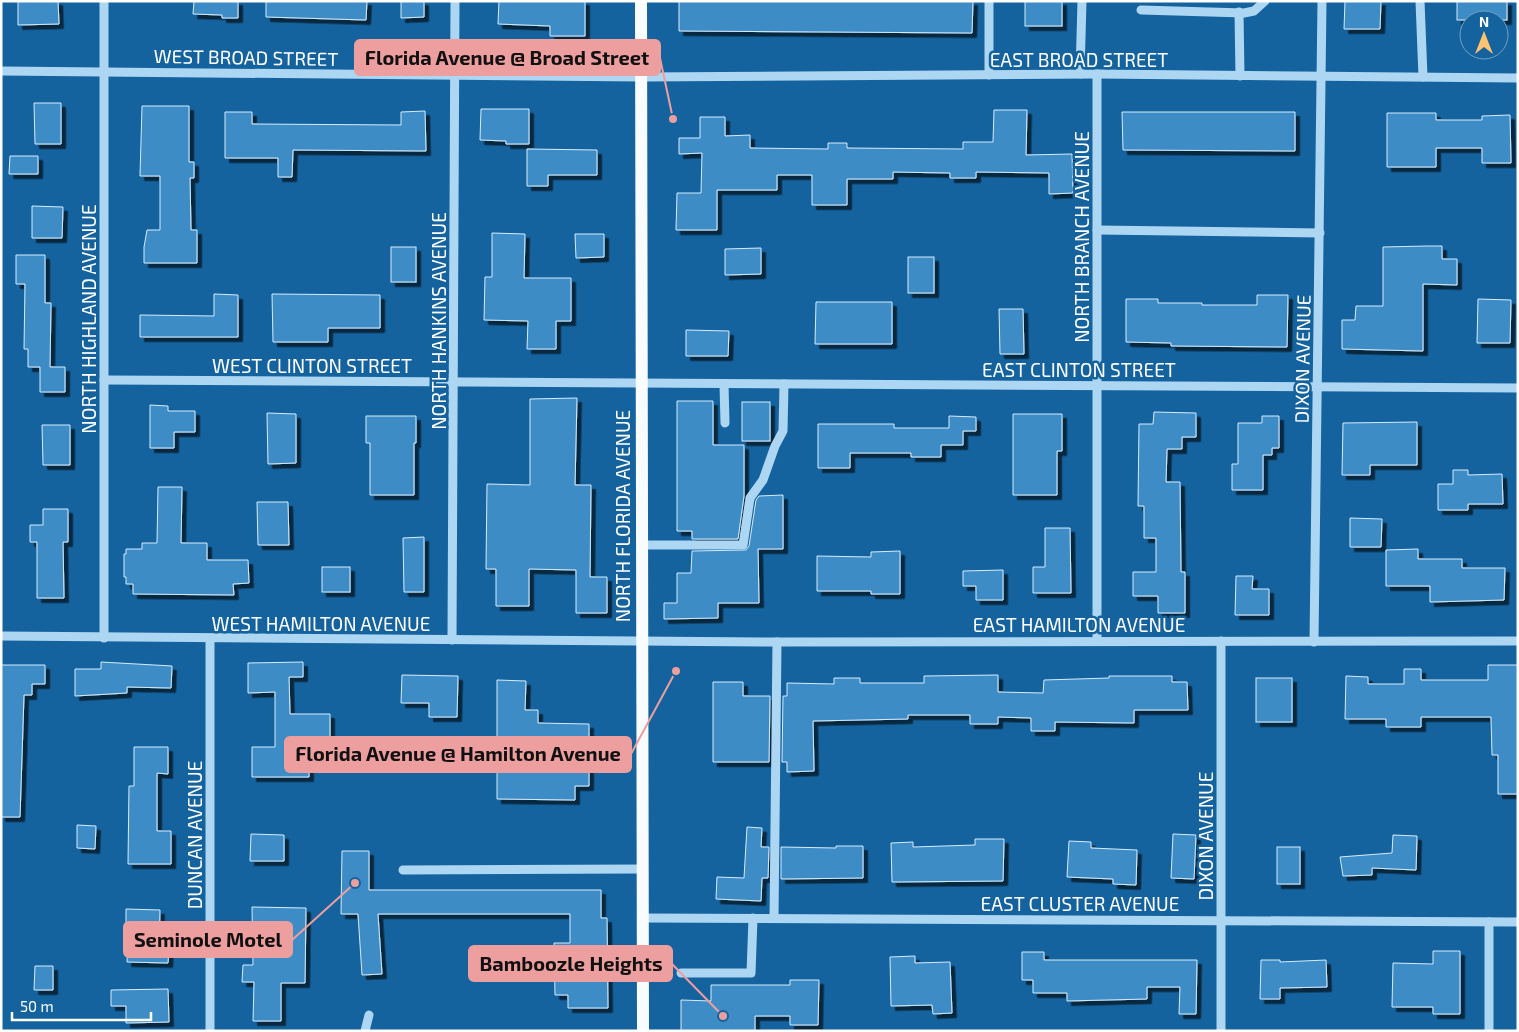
<svg xmlns="http://www.w3.org/2000/svg" width="1519" height="1032" font-family="'Exo 2',sans-serif">
<defs>
<filter id="shadow"><feDropShadow dx="4.5" dy="4.5" stdDeviation="0" flood-color="#0009"/></filter>
</defs>
<rect width="100%" height="100%" fill="#15639e"/>
<g fill="#3e8cc5" stroke="#d5ecfd" filter="url(#shadow)">
<path d="M18,1h40l1,23 -41,1z"/>
<path d="M194,1h44v17h-16v-3l-29,-1z"/>
<path d="M266,1h101l-1,19 -100,-3z"/>
<path d="M401,1h23v16l-23,1z"/>
<path d="M499,1h86v35h-35v-10l-52,-2z"/>
<path d="M679,1h294l-1,32 -293,-2z"/>
<rect x="1025" y="1" width="37" height="25"/>
<path d="M1345,1h36l-1,28h-36z"/>
<rect x="1457" y="1" width="50" height="19"/>
<path d="M34,103h27v41h-26z"/>
<path d="M142,106h47v56h5v16h-4l1,52h6v33h-53v-16l3,-17h13v-54h-20z"/>
<path d="M481,109h48v35h-23v-3l-26,-1z"/>
<path d="M994,110h33l-1,45 46,-1 1,39 -24,1v-21l-73,-1v6h-26v-5l-57,-1v7h-46v26h-35v-30h-35v15h-60v40h-41l1,-37h24l1,-40 -23,1v-16h21v-21h25v19l25,-1v13l78,1v-6h19v5l116,1v-7h30z"/>
<path d="M425,111l1,40 -133,-1 -1,27h-14v-19h-53v-46h27v12l149,1v-13z"/>
<path d="M1122,112h173v39l-172,-1z"/>
<path d="M1387,113h49v7h46v-4l28,-1 1,48h-29v-15h-46v19h-49z"/>
<path d="M527,149l70,1v25h-49v11h-21z"/>
<path d="M10,156h28v18h-29z"/>
<path d="M32,206l31,1 -1,31h-30z"/>
<path d="M492,233l33,1 -1,44h47v43h-15v28h-29l1,-28 -44,-1 1,-43h7z"/>
<path d="M575,234h29v23l-28,1z"/>
<path d="M1427,246h15v13h15v26l-34,-1v67l-81,-2v-29h13l1,-14h27v-59z"/>
<rect x="391" y="247" width="25" height="35"/>
<path d="M761,248v26l-36,1v-26z"/>
<path d="M16,255h29v48h6l-1,64h15v25h-25v-25h-12v-18h-4l1,-65h-9z"/>
<rect x="908" y="257" width="26" height="36"/>
<path d="M214,294l24,1v42h-98v-22l74,1z"/>
<path d="M272,294l108,1v33h-52v14h-55z"/>
<path d="M1257,295h31l-1,52 -116,-1v-3l-45,-1v-43h32v4h44v2h55z"/>
<path d="M1478,299l33,1 -1,43h-33z"/>
<path d="M816,302h76v42h-77z"/>
<path d="M999,309h24l1,45h-24z"/>
<path d="M686,330l43,1 -1,25h-42z"/>
<path d="M577,398l-2,87h16l-1,92h17v36h-31v-43l-47,-1v37h-33v-37h-10l1,-85 43,1v-86z"/>
<path d="M677,401h36v44h31v51l-6,43h-46v-8h-15z"/>
<rect x="742" y="402" width="28" height="39"/>
<path d="M150,405l18,1v5h27v21h-21v16h-24z"/>
<path d="M1154,412l42,1v24h-14v12h-15l-1,33h14l1,90h4v41h-27v-17h-25v-24h23v-34h-12v-32h-6l1,-82h14z"/>
<path d="M267,413l29,1v49l-28,1z"/>
<path d="M1013,414h49v37h-5v44h-44z"/>
<path d="M366,416h50v27h-2v52h-44v-52h-4z"/>
<path d="M949,416l27,1v14h-13v14h-22v12h-30v-4h-61v15h-32v-44h76v4h55z"/>
<path d="M1262,416h17v32h-7v7h-9v35h-31v-26h6v-41h24z"/>
<path d="M1417,422v43h-47v10h-28l1,-52z"/>
<path d="M42,425h28v40h-27z"/>
<path d="M1453,470h15v5l34,-1 1,30h-35v6h-30v-26h15z"/>
<path d="M158,487h24l-1,56h26v17h41l1,23 -16,1 1,11 -101,-1v-10h-7v-7h-2v-23h2v-5h16v-6h15z"/>
<path d="M783,495v54h-25l1,54h-41v15l-54,1v-16h13v-30h14l1,-22 54,-1 3,-4 7,-46 3,-4z"/>
<path d="M257,502h31l1,43h-31z"/>
<path d="M43,509h25v33h-5l1,56h-27v-56h-7v-17h13z"/>
<path d="M1350,518l32,1 -1,28h-31z"/>
<path d="M1045,528h25l1,65h-38v-26h12z"/>
<path d="M424,537v55h-20l-1,-54z"/>
<path d="M1418,549v10h44v9h43l-1,32 -74,2v-16h-44v-36z"/>
<path d="M900,551v43h-29v-3h-54v-35l54,1v-5z"/>
<rect x="322" y="567" width="28" height="25"/>
<path d="M1003,570v30h-27v-14h-13v-15z"/>
<path d="M1236,576h17l-1,13h17v26h-34z"/>
<path d="M101,662l71,4 -1,22 -44,-1v6l-52,3v-27h26z"/>
<path d="M303,662v15h-14l1,37h40v23h-21v40h-57v-30h23v-55l-27,1v-30z"/>
<path d="M1,665h44v19h-13v11h-8l-4,122h-19z"/>
<path d="M1488,665h30v129h-20v-39h-6l-1,-38h-70v10h-35v-8h-41l1,-43 22,1v7h36v-15h17v11h67z"/>
<path d="M402,675l56,1 -1,41h-28v-14h-28z"/>
<path d="M998,675v17l45,1 1,-13 65,-2v-2h63v6h15l1,28h-54v13l-79,-1v9h-24v-13l-33,-1v7h-28v-9h-62v4l-95,2 1,50 -27,1v-10h-5l1,-66h4v-13l47,1v-6h26v5h64v-7z"/>
<rect x="1256" y="678" width="36" height="44"/>
<path d="M497,680l29,1 -1,29h13v13l51,1v62h-14v14l-78,-1z"/>
<path d="M713,682h30v14h27l-1,66h-56z"/>
<path d="M134,747h34v27l-11,-1v58h14v33h-43l1,-78h5z"/>
<path d="M77,825l19,1 -1,23 -18,-1z"/>
<path d="M747,827l15,1 -1,19h8l-1,31h-6l-1,23 -45,-2 1,-22 27,1z"/>
<path d="M251,834l33,1v26h-34z"/>
<path d="M1173,834l23,1 -2,44 -23,-1z"/>
<path d="M1393,835l24,1 -1,34 -44,-2v7l-29,1 -3,-19 52,-4z"/>
<path d="M975,839h29l-1,42 -111,1 -1,-39 22,-1v5l62,-2z"/>
<path d="M1069,841l22,1v6l46,2 -1,35 -23,-1v-5l-46,-2z"/>
<path d="M836,846h27v32l-82,1v-32l55,1z"/>
<rect x="1277" y="847" width="23" height="37"/>
<path d="M342,851h27v39h232v28h6l1,90h-40v-13h-13l-1,-52h16v-29h-192l4,60 -20,1 -4,-61h-17z"/>
<path d="M252,907l54,1 -1,75h-24v38h-28l1,-39h-12l1,-17h10z"/>
<path d="M126,909l34,1 -1,38h10l-1,15 -41,-1 1,-28h-2z"/>
<path d="M1433,951h27v63h-27v-7h-41l1,-44 40,1z"/>
<path d="M1022,952h22v8h153l-1,54h-17l1,-27h-33v12l-80,2v-8h-34v-13h-11z"/>
<path d="M915,956v7l35,-1 2,51 -19,1 -1,-9 -41,1 -1,-49z"/>
<path d="M1261,960h19v2l46,-2 1,27 -47,1v11h-20z"/>
<path d="M35,966h18v24h-19z"/>
<path d="M790,980h29l-1,45h-28v-9h-35v15h-74v-31l30,1v-16h79z"/>
<path d="M168,989l1,33 -43,1v-17h-15v-16z"/>
</g>
<g fill="none" stroke-linecap="round" stroke-linejoin="round">
<g stroke="#add6f3" stroke-width="9">
<path d="M989,1v74"/>
<path d="M1420,1l3,76"/>
<path d="M1141,10l103,3 10,-2 11,-10"/>
<path d="M1239,12l1,64"/>
<path d="M1,71l640,6 456,-3 421,4"/>
<path d="M1080,74l2,-73"/>
<path d="M1097,74v566"/>
<path d="M1097,230l223,3"/>
<path d="M104,380l1414,8"/>
<path d="M724,384l1,39"/>
<path d="M641,545h102l7,-47 13,-18 12,-34 8,-15 1,-47"/>
<path d="M1,636l776,6 741,-1"/>
<path d="M104,638v-637"/>
<path d="M452,640l3,-639"/>
<path d="M1221,641v390"/>
<path d="M1314,642l8,-641"/>
<path d="M403,870l239,-1"/>
<path d="M642,918l876,4"/>
<path d="M774,918l3,-276"/>
<path d="M1489,922v109"/>
<path d="M681,973h70l2,-55"/>
<path d="M210,1031v-392"/>
<path d="M365,1031l4,-16"/>
</g>
<path stroke="#f9fcff" stroke-width="12" d="M641,1l2,1030"/>
</g>
<g text-anchor="middle" dominant-baseline="central" stroke-width="5" stroke-linejoin="round" paint-order="stroke">
<g font-size="19" fill="#fff" stroke="#15639e">
<text transform="translate(246 57) rotate(1)">WEST BROAD STREET</text>
<text x="1079" y="59">EAST BROAD STREET</text>
<text transform="translate(1081 237) rotate(-90)">NORTH BRANCH AVENUE</text>
<text transform="translate(88 319) rotate(-90)">NORTH HIGHLAND AVENUE</text>
<text transform="translate(438 321) rotate(-90)">NORTH HANKINS AVENUE</text>
<text transform="translate(1302 359) rotate(-89)">DIXON AVENUE</text>
<text x="312" y="365">WEST CLINTON STREET</text>
<text x="1079" y="369">EAST CLINTON STREET</text>
<text transform="translate(622 516) rotate(-90)">NORTH FLORIDA AVENUE</text>
<text x="321" y="623">WEST HAMILTON AVENUE</text>
<text x="1079" y="624">EAST HAMILTON AVENUE</text>
<text transform="translate(194 835) rotate(-90)">DUNCAN AVENUE</text>
<text transform="translate(1205 836) rotate(-90)">DIXON AVENUE</text>
<text x="1080" y="903">EAST CLUSTER AVENUE</text>
</g>
</g>
<path fill="none" stroke="#ed9e9e" stroke-width="2" d="M673 119L660 58M676 671L631 754M355 883L292 940M723 1016L672 964"/>
<g fill="#ed9e9e" stroke="#15639e" stroke-width="2">
<circle cx="673" cy="119" r="5"/>
<circle cx="676" cy="671" r="5"/>
<circle cx="355" cy="883" r="5"/>
<circle cx="723" cy="1016" r="5"/>
</g>
<g fill="#ed9e9e" stroke="#ed9e9e" stroke-width="2">
<rect x="355" y="40" width="305" height="35" rx="5"/>
<rect x="285" y="737" width="346" height="35" rx="5"/>
<rect x="124" y="922" width="168" height="35" rx="5"/>
<rect x="469" y="946" width="203" height="35" rx="5"/>
</g>
<g font-size="20" text-anchor="middle" font-weight="bold" fill="#111">
<text x="507" y="65">Florida Avenue @ Broad Street</text>
<text x="458" y="761">Florida Avenue @ Hamilton Avenue</text>
<text x="208" y="947">Seminole Motel</text>
<text x="571" y="971">Bamboozle Heights</text>
</g>
<rect width="1519" height="1032" fill="none" stroke="#ffffff" stroke-width="5"/>
<g transform="translate(1484 35)"><circle r="24" fill="#15639e" stroke="#73a1c5"/>
<path d="M0-4L9 19L0 12L-9 19Z" fill="#ffc36f"/>
<text y="-8" font-size="14" font-weight="bold" text-anchor="middle" fill="#ffffff">N</text>
</g>
<path d="M12 1012v8h139v-8" fill="none" stroke="#ffffff" stroke-width="2.5"/>
<text x="20" y="1012" font-size="15" fill="#ffffff" stroke="#15639e" stroke-width="4" paint-order="stroke">50 m</text>
</svg>
